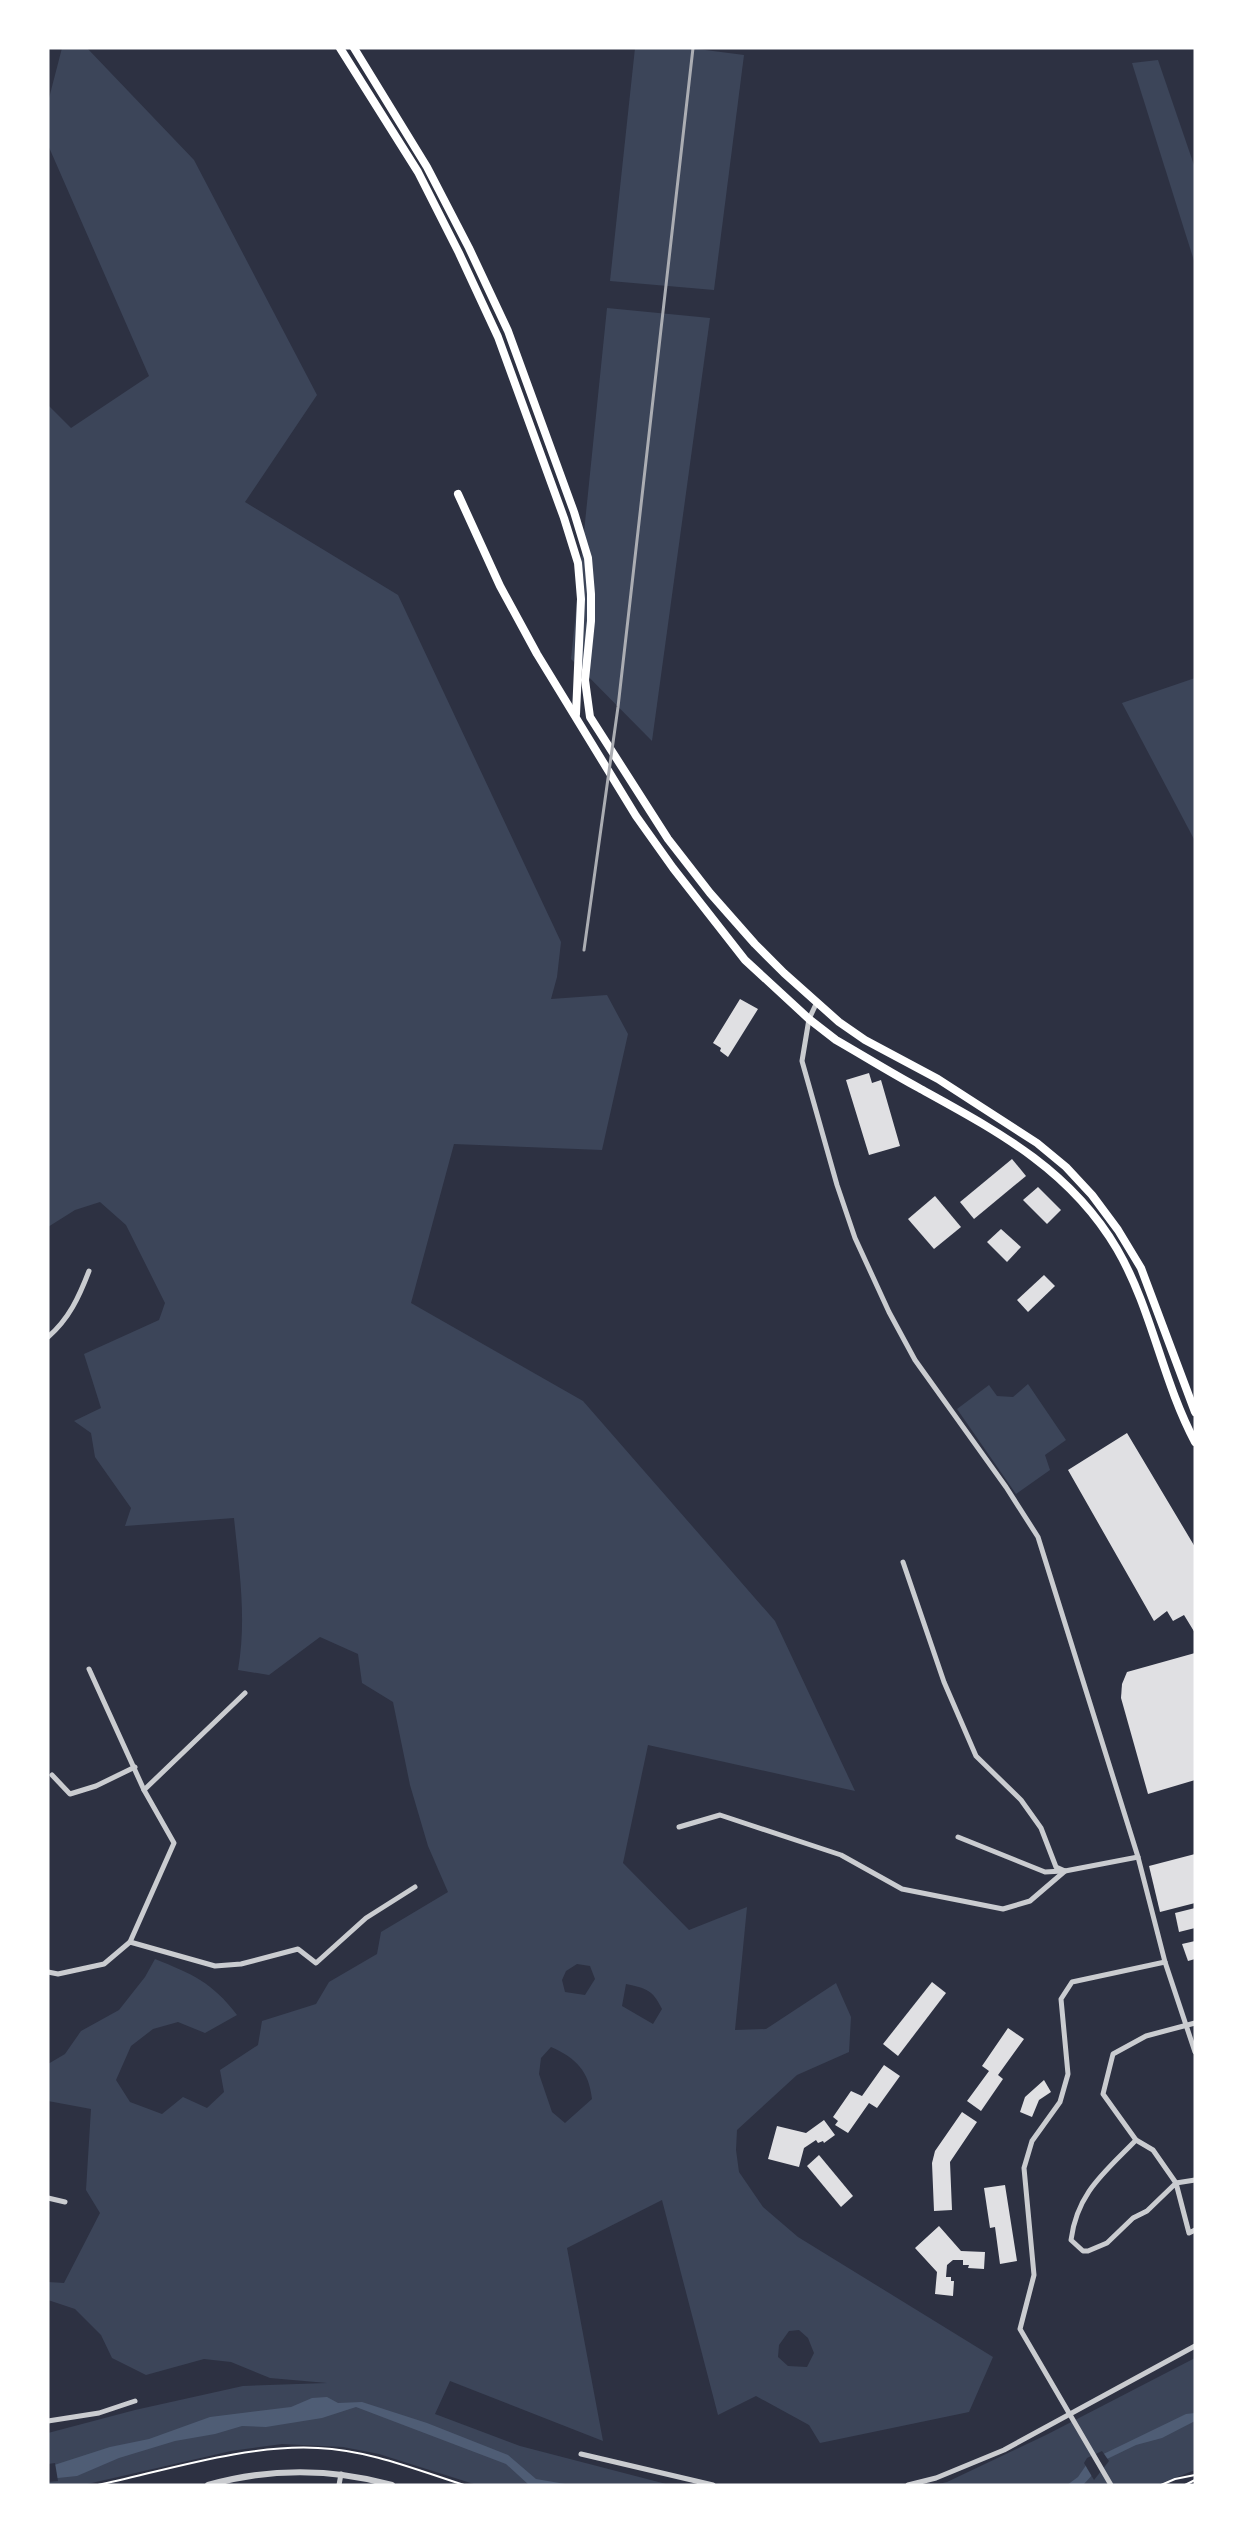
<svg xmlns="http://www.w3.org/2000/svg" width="1243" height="2533" font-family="Poppins,sans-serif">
<rect width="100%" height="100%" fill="#2d3142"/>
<g fill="#3c4559" fill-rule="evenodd">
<path d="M62,48h25l107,112 123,235 -72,107 153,93 163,347 -4,35 -6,22 56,-4 21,39 -26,116 -148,-6 -43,159 172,98 192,220 80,170 -207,-46 -25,118 66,67 58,-23 -12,123 31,-1 70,-46 15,34 -2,35 -52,23 -60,55 -1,20 3,22 24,35 35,30 195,120 -24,55 -149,31 -11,-18 -53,-29 -38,19 -56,-215 -95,48 36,193 -153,-60 -15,33 85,32 150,39h-193l-98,-31 -36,-7 -61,-3 -51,7 -148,34h-35v-52l87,-23 108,-24 84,-3 -57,-5 -39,-16 -27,-3 -58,16 -34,-17 -11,-23 -26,-26 -27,-9v-18l16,1 36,-70 -14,-23 5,-81 -43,-8v-37l17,-10 16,-23 38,-21 26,-33 10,-18c37,15 57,23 82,56l-32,18 -27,-11 -25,7 -22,17 -15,34 14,22 32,12 21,-17 24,11 17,-16 -4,-22 38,-25 4,-24 54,-17 13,-22 48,-28 4,-22 67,-40 -20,-46 -18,-61 -17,-83 -31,-19 -4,-29 -38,-17 -51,38 -31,-5c9,-51 1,-102 -4,-152l-109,8 6,-18 -36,-51 -4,-24 -17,-12 27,-13 -17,-54 75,-34 6,-17 -39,-78 -26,-23 -25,8 -27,17v-822l23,23 78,-52 -101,-231v-43zM577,1964l13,2 5,13 -10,16 -20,-3 -3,-12 4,-9zM626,1984c20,4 27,6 36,25l-9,15 -31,-18zM551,2047c25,11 38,24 41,52l-27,24 -13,-11 -13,-38 2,-16zM799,2330l9,8 6,15 -7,14 -19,-1 -10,-9 1,-12 10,-14z"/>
<path d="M635,48h55l54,7 -30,235 -104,-9z"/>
<path d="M1158,60l37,108v96l-63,-201z"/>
<path d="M607,308l103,10 -58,423 -81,-82z"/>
<path d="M1195,678v163l-73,-138z"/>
<path d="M1028,1384l38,56 -21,15 5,15 -34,24 -59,-85 32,-24 8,11 16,1z"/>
<path d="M1195,2358v112l-38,15h-223l13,-3 101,-48z"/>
</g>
<g fill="#4f5d75">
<path d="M327,2397l11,6 24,-1 65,21 81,32 28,24 35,6h-42l-23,-21 -150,-57 -34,11 -56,9 -24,-1 -27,8 -40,7 -56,17 -42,18 -29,3v-12l62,-20 39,-8 61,-22 81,-10 21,-9z"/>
<path d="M1195,2413v8l-33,17 -26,7 -29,14 -24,26h-16l11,-8 11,-16 97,-47z"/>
</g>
<g fill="#2d3142">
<path d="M1102,2451l7,10 -15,19 -10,-17 3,-5z"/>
<path d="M55,2463l3,18 -10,1v-18z"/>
</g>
<g fill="#e0e0e3">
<path d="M740,999l18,10 -30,48 -8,-6 1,-3 -8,-5z"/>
<path d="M869,1073l3,10 9,-3 19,66 -31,9 -23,-75z"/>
<path d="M1012,1159l14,17 -52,43 -14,-17z"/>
<path d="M1038,1187l23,23 -14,14 -24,-24z"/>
<path d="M935,1196l26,31 -27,22 -26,-30z"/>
<path d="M1001,1229l20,18 -14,15 -20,-20z"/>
<path d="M1044,1275l11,11 -27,26 -11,-12z"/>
<path d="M1127,1433l68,114v86l-11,-18 -11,6 -6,-10 -13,10 -86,-151z"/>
<path d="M1195,1653v127l-47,14 -27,-96 1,-14 5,-12z"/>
<path d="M1195,1854v49l-35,9 -11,-46z"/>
<path d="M1195,1908v20l-16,4 -4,-19z"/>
<path d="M1195,1941v18l-7,2 -6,-17z"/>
<path d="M932,1982l14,11 -48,63 -15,-12z"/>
<path d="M1008,2028l16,11 -26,36 5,4 -22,32 -14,-10 22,-30 -7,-5z"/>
<path d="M884,2065l16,11 -23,32 -8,-5 -21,30 -13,-8 3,-4 -5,-4 18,-26 11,5z"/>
<path d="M1044,2080l7,12 -12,8 -7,17 -12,-5 5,-15z"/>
<path d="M962,2112l15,10 -27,40 2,48 -18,1 -2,-48 3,-12z"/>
<path d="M824,2120l11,15 -11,8 -1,-2 -5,2 -2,-3 -12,8 -5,19 -31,-8 9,-33 29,7z"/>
<path d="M819,2155l34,41 -12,11 -34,-41z"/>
<path d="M1005,2185l12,76 -17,3 -5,-37 -5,1 -6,-40z"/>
<path d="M939,2226l22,25 24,1 -1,17 -16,-1 1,-3h-6v-5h-10l-6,5 -1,12h5v4h3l-1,15 -18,-2 2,-22 -22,-24z"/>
</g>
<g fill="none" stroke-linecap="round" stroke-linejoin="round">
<g stroke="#fff" stroke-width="2">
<path d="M98,2485c69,-15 150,-41 220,-37 50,2 99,22 146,37"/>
<path d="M1161,2485l14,-6 20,-4"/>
<path d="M1185,2485l10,-5"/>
</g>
<g stroke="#caccd0" stroke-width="5">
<path d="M817,1002l-8,17 -7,42 35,124 18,53 34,74 26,48 91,127 32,50 100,320 27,105 30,90"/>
<path d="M48,1337c21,-18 31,-40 41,-66"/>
<path d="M903,1562l41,120 32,74 45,44 20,28 15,39 9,4 73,-14"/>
<path d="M89,1669l55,121 30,53 -44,99"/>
<path d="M52,1775l18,19 26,-8 39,-19"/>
<path d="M144,1790l101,-97"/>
<path d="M679,1827l41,-12 121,40 61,34 101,20 27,-8 35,-30"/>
<path d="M958,1837l87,35 18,-1"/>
<path d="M48,1972l10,2 46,-10 26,-22 85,24 26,-2 57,-15 18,14 50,-45 49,-31"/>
<path d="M1195,2023l-49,13 -33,18 -10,40 33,46 17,10 23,33 19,-3"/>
<path d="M1136,2140c-32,33 -59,53 -65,100l12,11h5l19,-8 26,-25 14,-7 29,-28 13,50 6,-3"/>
<path d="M48,2198l17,4"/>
<path d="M48,2421l51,-8 36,-12"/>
<path d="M581,2454l132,31"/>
<path d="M339,2485l2,-11"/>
<path d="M908,2485l28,-7 68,-28 191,-104"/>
<path d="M1111,2485l-91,-156 14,-54 -10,-107 8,-27 28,-39 8,-28 -7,-75 11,-17 93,-20"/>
</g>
<path stroke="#caccd0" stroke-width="6" d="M208,2485c60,-17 124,-17 184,0"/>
<g stroke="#fff" stroke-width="8">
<path d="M340,48l78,124 41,81 39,84 66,181 14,45 3,36 -5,115"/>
<path d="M354,48l73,119 42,81 39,83 66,181 14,46 3,36v27l-6,59 5,37 78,122 42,54 45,51 29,29 55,49 26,18 73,39 99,64 29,24 26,28 26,35 23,38 54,144"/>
<path d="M458,494l42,92 37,68 99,162 37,52 72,92 64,59 27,21c28,16 55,33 83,48 78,43 151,81 198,161 35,60 45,131 78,193"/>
</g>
<path stroke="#abadb3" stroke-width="3" d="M584,950l34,-243 75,-659"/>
</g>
<rect width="1243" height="2533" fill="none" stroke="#ffffff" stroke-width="99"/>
</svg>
